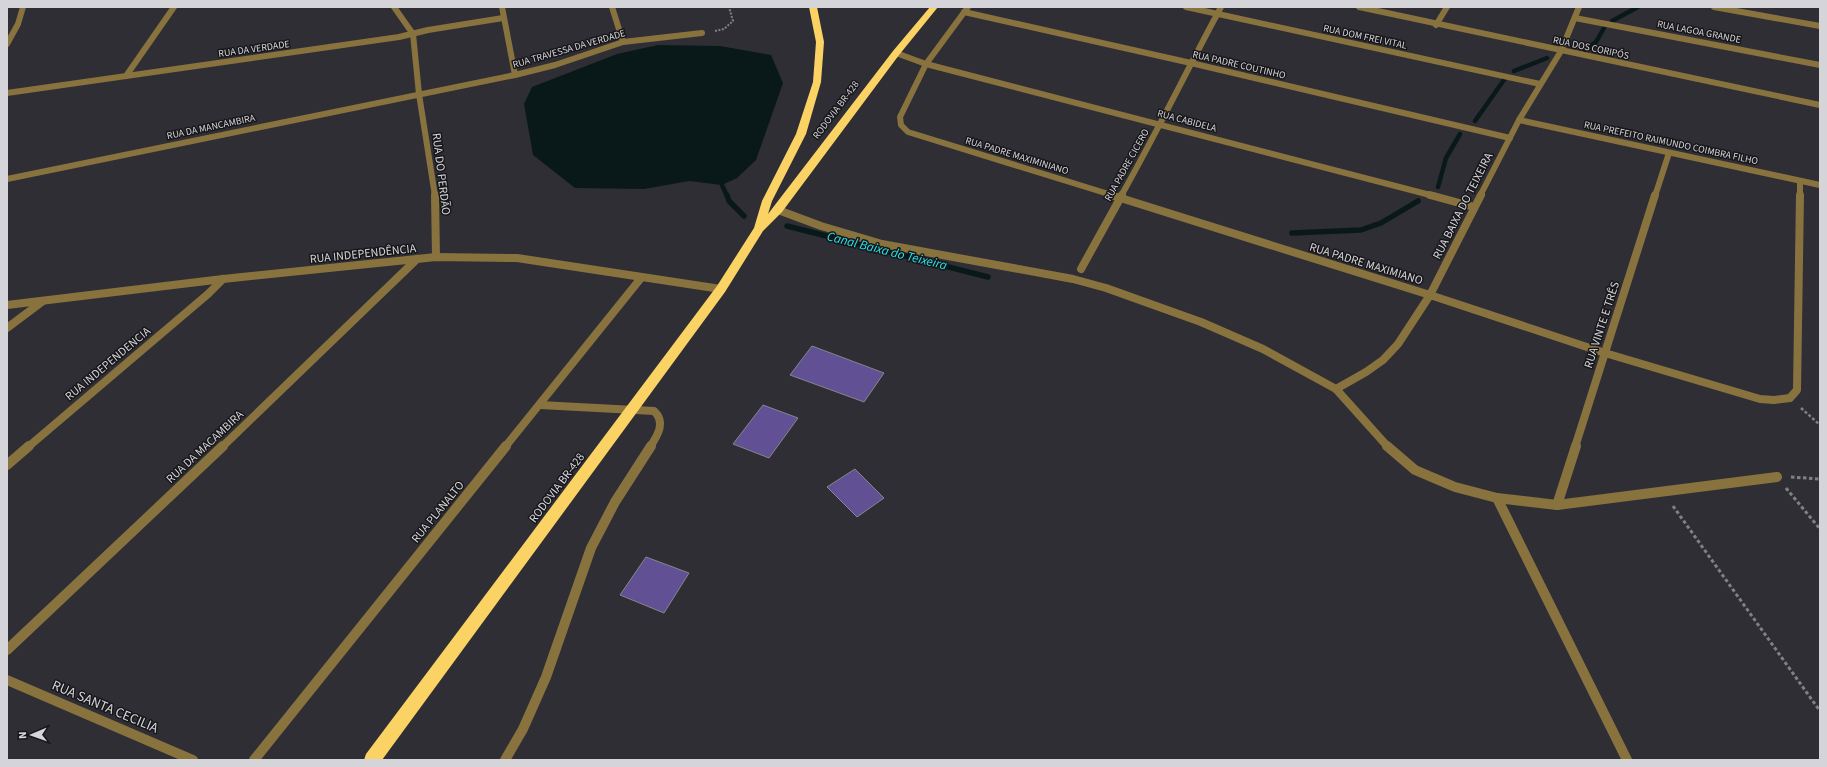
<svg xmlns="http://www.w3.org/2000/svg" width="1827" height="767" font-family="'Source Sans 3',sans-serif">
<rect width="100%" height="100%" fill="#2f2e35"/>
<path fill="#091919" d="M658,45l62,1 51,9 12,28 -27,77 -19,18 -15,7 -33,-4 -45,8 -69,-1 -42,-33 -9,-51 8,-17 85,-33z"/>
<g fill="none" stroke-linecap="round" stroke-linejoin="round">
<g stroke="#091919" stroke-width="4.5">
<path d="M1612,21l26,-14"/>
<path d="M1585,50l11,-8 8,-14"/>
<path d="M1514,71l33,-13"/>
<path d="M1475,121l31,-44"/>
<path d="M722,185l5,11"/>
<path d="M1438,187l8,-29 14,-24"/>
</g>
<g stroke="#091919" stroke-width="5.5">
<path d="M727,195l2,6 15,15"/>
<path d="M787,226l201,51"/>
<path d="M1292,233l69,-3 20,-7 37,-22"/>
</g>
</g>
<g fill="#625094" stroke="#87858e">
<path d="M812,346l72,27 -20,29 -74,-27z"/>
<path d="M763,405l35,13 -29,40 -36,-14z"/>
<path d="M855,469l29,29 -27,19 -30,-30z"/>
<path d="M646,557l43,16 -25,40 -44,-18z"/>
</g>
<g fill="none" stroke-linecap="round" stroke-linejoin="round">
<path stroke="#818086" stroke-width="2" stroke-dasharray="2 1.5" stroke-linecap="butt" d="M715,31l9,-2 9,-8 -4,-14"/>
<path stroke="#818086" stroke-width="2.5" stroke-dasharray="3 2" stroke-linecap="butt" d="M1801,408l19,17"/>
<g stroke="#818086" stroke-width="3" stroke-dasharray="3.5 2.5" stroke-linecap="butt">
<path d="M1791,477l29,2"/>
<path d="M1786,488l34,41"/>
<path d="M1673,506l147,205"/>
</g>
<g stroke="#88733e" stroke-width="6">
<path d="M394,7l19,27 6,60 16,102"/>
<path d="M502,7l13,68"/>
<path d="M612,7l11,35"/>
<path d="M968,7l-42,57 -26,53 1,8 7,7 207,64"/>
<path d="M1186,7l354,77"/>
<path d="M1359,7l461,98"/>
<path d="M1714,7l106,19"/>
<path d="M964,12l227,51 319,75"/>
<path d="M1575,18l245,47"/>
<path d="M1436,25l11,-18"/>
<path d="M7,44l11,-20 5,-17"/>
<path d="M896,53l30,11 508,132"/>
<path d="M126,76l48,-69"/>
<path d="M7,93l392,-56 29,-7 75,-12"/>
<path d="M1519,120l301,65"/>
<path d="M7,179l508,-104 40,-10 68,-23 79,-9"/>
<path d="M1121,196c35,-62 66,-126 100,-189"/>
<path d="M1480,196l39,-76 42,-69 18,-44"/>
<path d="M1655,196l14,-43"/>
<path d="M1800,196v-15"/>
</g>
<g stroke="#88733e" stroke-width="8">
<path d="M435,195l1,62"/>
<path d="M1111,195l319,100 175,58 155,46 14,1 16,-2 7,-8 3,-195"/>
<path d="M1430,195l44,12"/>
<path d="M778,210l43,16 61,18 191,35 33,9 95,34 62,27 73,40 52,58"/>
<path d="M1081,269l41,-74"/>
<path d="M7,305l216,-26 213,-22 81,1 204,31"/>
<path d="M7,328l36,-27"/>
<path d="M1336,389l30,-17 17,-12 15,-16 32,-49 51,-100"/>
<path d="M540,405l114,6c12,11 4,24 -4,36"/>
<path d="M28,447l180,-153 15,-15"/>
<path d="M222,447l195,-188"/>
<path d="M505,447l136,-169"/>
<path d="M1575,447l80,-252"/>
</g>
<g stroke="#88733e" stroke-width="10">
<path d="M1387,446l28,24 40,17 42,11 60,7 220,-28"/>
<path d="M7,465l22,-19"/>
<path d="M1497,498l130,262"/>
<path d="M1557,505l19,-59"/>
<path d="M7,650l216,-204"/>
<path d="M7,680l186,80"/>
<path d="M254,760l252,-314"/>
<path d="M505,760l18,-31 23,-52 45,-129 24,-46 36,-56"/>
</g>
<path fill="#fbd365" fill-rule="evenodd" d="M809,7h8l7,35 -3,40 -15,52 -34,67 -4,13 125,-163 37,-44h8l-39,48 -117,157 -19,19 -38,61 -343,468h-18l2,-6 351,-468 37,-58 8,-27 34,-67 17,-52 3,-40z"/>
</g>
<g text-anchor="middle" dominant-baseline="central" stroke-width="3" stroke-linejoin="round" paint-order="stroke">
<g font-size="10" fill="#d5d4d9" stroke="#17171a">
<text transform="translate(1699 32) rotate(11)">RUA LAGOA GRANDE</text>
<text transform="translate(1365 37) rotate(12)">RUA DOM FREI VITAL</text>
<text transform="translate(1591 48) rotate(12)">RUA DOS CORIPÓS</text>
<text transform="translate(254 49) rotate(-8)">RUA DA VERDADE</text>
<text transform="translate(569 49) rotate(-16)">RUA TRAVESSA DA VERDADE</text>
<text transform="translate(1239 65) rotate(13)">RUA PADRE COUTINHO</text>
<text transform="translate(836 110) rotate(-53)">RODOVIA BR-428</text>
<text transform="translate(1187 121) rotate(15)">RUA CABIDELA</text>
<text transform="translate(211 127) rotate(-12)">RUA DA MANCAMBIRA</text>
<text transform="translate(1671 143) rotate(12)">RUA PREFEITO RAIMUNDO COIMBRA FILHO</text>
<text transform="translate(1017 156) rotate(17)">RUA PADRE MAXIMINIANO</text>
<text transform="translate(1127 165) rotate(-61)">RUA PADRE CICERO</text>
</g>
<g font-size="12" fill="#d5d4d9" stroke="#17171a">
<text transform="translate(441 174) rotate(83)">RUA DO PERDÃO</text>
<text transform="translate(1463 206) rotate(-63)">RUA BAIXA DO TEIXEIRA</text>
<text transform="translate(363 254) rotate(-6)">RUA INDEPENDÊNCIA</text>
<text transform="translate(1366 264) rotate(17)">RUA PADRE MAXIMIANO</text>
<text transform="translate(1602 325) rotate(-72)">RUA VINTE E TRÊS</text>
<text transform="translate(108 364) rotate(-40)">RUA INDEPENDENCIA</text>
<text transform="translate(205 447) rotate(-43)">RUA DA MACAMBIRA</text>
<text transform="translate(557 488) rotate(-53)">RODOVIA BR-428</text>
<text transform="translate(438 512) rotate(-51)">RUA PLANALTO</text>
</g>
<g font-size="13" font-style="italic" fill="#26e7ee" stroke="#17171a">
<text transform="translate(887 251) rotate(14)">Canal Baixa do Teixeira</text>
</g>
<g font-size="14" fill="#d5d4d9" stroke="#17171a">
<text transform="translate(105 707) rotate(23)">RUA SANTA CECILIA</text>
</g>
</g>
<rect width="1827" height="767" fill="none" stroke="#d5d4d9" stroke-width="16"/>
<g transform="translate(32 735) rotate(268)" stroke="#17171a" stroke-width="3" paint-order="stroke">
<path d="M0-3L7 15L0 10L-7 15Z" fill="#d5d4d9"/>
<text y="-6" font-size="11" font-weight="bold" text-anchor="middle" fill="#d5d4d9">N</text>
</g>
</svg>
